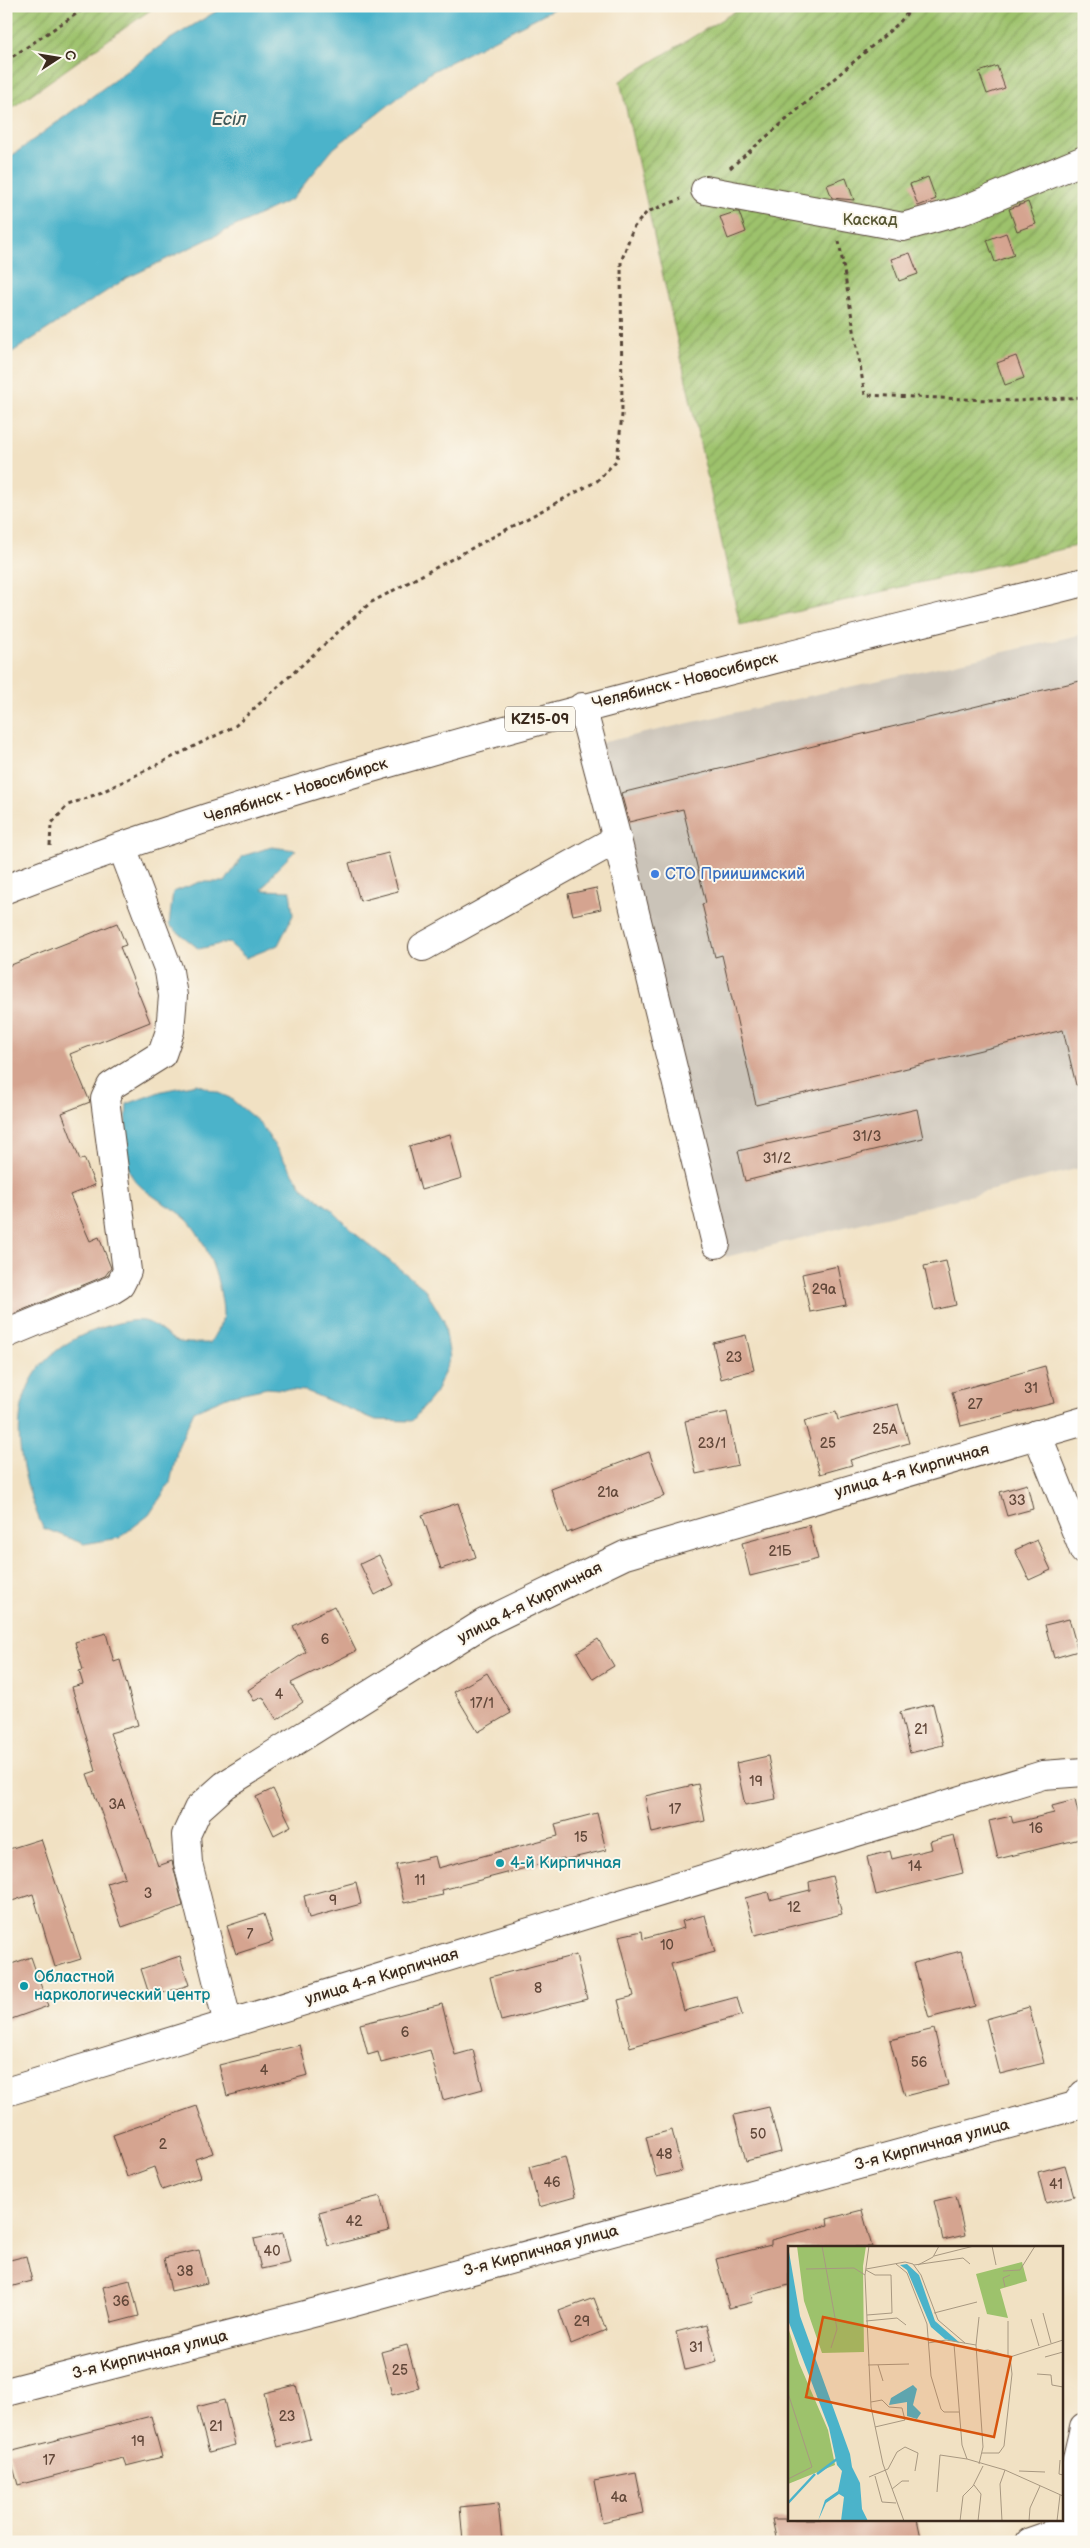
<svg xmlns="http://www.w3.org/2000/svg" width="1090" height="2548" font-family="'Balsamiq Sans',sans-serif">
<defs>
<pattern id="garden-furrows" width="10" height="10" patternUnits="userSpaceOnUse" patternTransform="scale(1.25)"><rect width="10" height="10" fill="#9dc26c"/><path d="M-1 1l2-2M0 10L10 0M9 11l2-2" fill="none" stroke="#819e58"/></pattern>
</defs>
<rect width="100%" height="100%" fill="#fbf7ec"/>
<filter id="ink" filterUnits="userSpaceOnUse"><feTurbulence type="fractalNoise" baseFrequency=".02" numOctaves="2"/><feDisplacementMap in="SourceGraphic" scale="10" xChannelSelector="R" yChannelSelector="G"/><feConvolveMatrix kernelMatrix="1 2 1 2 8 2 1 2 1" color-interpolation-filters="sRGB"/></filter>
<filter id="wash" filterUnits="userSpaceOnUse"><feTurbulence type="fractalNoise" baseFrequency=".0096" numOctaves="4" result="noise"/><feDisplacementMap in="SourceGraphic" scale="20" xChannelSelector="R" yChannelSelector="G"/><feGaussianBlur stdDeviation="1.12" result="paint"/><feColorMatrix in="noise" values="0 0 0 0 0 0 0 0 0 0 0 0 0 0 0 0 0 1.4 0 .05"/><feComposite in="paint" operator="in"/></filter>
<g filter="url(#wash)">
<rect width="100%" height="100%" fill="#f1e1c3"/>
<path fill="#cac3b8" d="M1084,634v533l-358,90 -126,-514z"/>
<g fill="url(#garden-furrows)" stroke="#6c7645">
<path d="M6,6h150l-150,106z"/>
<path d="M744,6h340v538l-344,81 -120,-544z"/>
</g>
<g fill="#4bb3ca" stroke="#436e74">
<path d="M225,6h334l-128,66 -97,76 -42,51 -165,79 -121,78v-196l161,-119z"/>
<path d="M271,847l25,3 -21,21 -13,19 28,1 3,24 -15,30 -32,13 -18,-16 -29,7 -30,-24 4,-33 27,-10h25l18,-26z"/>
<path d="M197,1084l33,14 30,25 42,64 29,22 27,27 67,53 19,32 6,37 -14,34 -24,29 -36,-1 -70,-29 -39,-3 -38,8 -35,15 -16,36 -8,36 -21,32 -30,23 -35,6 -41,-16c-32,-73 -43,-157 42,-194 16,-6 41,-16 59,-13 11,2 22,15 32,20 9,3 25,2 34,2 4,-8 13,-20 13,-28 0,-27 -17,-79 -38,-97 -13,-12 -49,-28 -55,-46 -8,-21 -4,-47 -3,-68l35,-13z"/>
</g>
<g id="blocks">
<g fill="#d5a490">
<path d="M997,66l8,22 -18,6 -8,-22z"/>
<path d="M928,177l8,22 -18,7 -8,-22z"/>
<path d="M846,178l8,22 -22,-2 -5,-13z"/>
<path d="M1028,202l8,22 -19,7 -8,-22z"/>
<path d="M735,212h4l7,20 -18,7 -8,-22z"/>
<path d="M1006,233l8,22 -19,7 -8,-22z"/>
<path d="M910,253l8,21 -19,7 -8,-22z"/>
<path d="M1016,356l8,22 -19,7 -8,-22z"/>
<path d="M1084,680v404l-8,1 -13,-55 -307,75 -34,-150 -7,2 -13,-53 4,-1 -23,-94 -54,13 -8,-29z"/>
<path d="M388,853l10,38 -38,10 -11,-38z"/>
<path d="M596,888l5,21 -28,6 -5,-21z"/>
<path d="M117,923l9,22 -6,2 30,75 -80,32 20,48 -28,11 18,47 4,-2 11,27 -25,10 20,46 9,-4 12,31 -6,8 -99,41v-350z"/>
<path d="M917,1109l6,29 -178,43 -7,-30z"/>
<path d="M450,1134l12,44 -41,12 -12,-44z"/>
<path d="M946,1261l10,44 -22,5 -10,-44z"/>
<path d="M838,1266l8,39 -36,7 -8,-38z"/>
<path d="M746,1335l8,35 -33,9 -8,-36z"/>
<path d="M1045,1366l9,37 -93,23 -9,-34z"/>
<path d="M898,1404l11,39 -59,17 2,5 -32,9 -16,-53 32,-9 2,8z"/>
<path d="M727,1412l11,53 -42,9 -11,-53z"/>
<path d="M649,1452l16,44 -98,37 -16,-44z"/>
<path d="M1027,1484l6,25 -26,7 -7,-24z"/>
<path d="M458,1503l18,54 -35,12 -19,-54z"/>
<path d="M809,1525l9,34 -68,17 -8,-33z"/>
<path d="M1037,1540l14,30 -22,10 -14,-30z"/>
<path d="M379,1555l15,30 -19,10 -15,-31z"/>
<path d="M334,1606l22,45 -65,32 12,19 -26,18 -14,-23 -9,4 -6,-11 58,-38 -13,-26z"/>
<path d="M1069,1619l9,32 -24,7 -9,-33z"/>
<path d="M106,1633l8,29 6,-2 18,65 -28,8 48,133 14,-5 11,45 -61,21 -15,-44 18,-6 -38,-103 9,-3 -24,-84 11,-3 -4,-13 4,-1 -8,-28z"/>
<path d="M598,1639l16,27 -21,13 -16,-27z"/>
<path d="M487,1673l24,40 -33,19 -24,-40z"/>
<path d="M933,1704l10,41 -33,8 -10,-41z"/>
<path d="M768,1756l8,43 -31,6 -9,-42z"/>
<path d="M698,1784l7,37 -53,12 -7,-37z"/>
<path d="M273,1789l18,37 -17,9 -18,-38z"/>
<path d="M1075,1800l9,38 -86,21 -9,-38 22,-5 2,7 41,-10 -2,-7z"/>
<path d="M597,1813l9,37 -42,10v-2l-122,32 1,5 -39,8 -8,-38 39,-9 3,12 120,-32 -3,-12z"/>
<path d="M954,1835l9,38 -87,22 -9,-38 23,-6 2,8 40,-10 -2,-8z"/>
<path d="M41,1839l40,120 -26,8 -22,-73 -27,9v-53z"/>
<path d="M832,1876l10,38 -87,21 -10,-37 23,-6 2,8 40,-10 -1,-8z"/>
<path d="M356,1882l5,22 -52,14 -5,-22z"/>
<path d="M264,1914l9,28 -37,12 -9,-28z"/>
<path d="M705,1915l10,37 -44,12 13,47 53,-14 5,18 -112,32 -12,-47 16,-4 -15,-60 23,-5 1,8 41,-11 -2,-7z"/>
<path d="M961,1951l14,55 -46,12 -15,-55z"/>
<path d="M576,1955l11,44 -86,22 -11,-44z"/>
<path d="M180,1956l9,29 -39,12 -9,-28z"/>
<path d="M31,1957l17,49 -42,15v-55z"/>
<path d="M442,2004l13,51 18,-5 10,39 -40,11 -13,-50 -49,13 -3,-11 -10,3 -8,-31z"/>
<path d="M1029,2007l15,56 -44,11 -14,-55z"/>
<path d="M934,2029l14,56 -43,11 -15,-56z"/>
<path d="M300,2045l8,30 -81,21 -8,-31z"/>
<path d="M197,2106l16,47 -18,6 6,18 -39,13 -8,-23 -27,10 -14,-42z"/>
<path d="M769,2107l12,45 -35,9 -12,-46z"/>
<path d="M672,2130l10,41 -26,6 -10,-40z"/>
<path d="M565,2157l10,40 -36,10 -10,-40z"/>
<path d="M1065,2165l9,31 -28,7 -8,-31z"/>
<path d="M380,2196l9,35 -61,15 -9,-34z"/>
<path d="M956,2196l9,39 -22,5 -9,-39z"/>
<path d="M862,2210l10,37h-83v38l-38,10 2,7 -24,6 -13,-49 55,-14v-5l57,-15 -1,-6z"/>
<path d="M283,2233l7,30 -29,6 -7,-30z"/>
<path d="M199,2250l8,33 -36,8 -7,-33z"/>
<path d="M26,2256l6,25 -26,7v-27z"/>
<path d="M130,2280l9,36 -27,7 -9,-36z"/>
<path d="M594,2298l12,32 -35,14 -12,-33z"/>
<path d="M707,2324l10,38 -32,8 -9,-38z"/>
<path d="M407,2345l12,43 -27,7 -11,-43z"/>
<path d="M296,2385l14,54 -32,8 -14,-54z"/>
<path d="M224,2400l11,45 -26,7 -12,-45z"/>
<path d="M151,2416l11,41 -36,9 -3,-8 -105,27 -9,-33z"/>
<path d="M636,2473l8,40 -42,9 -8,-41z"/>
<path d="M498,2503l4,39h-39l-3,-35z"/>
<path d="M772,2519h145l5,23h-145z"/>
</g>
</g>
</g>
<g filter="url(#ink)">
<use href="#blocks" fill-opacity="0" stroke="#564537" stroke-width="1"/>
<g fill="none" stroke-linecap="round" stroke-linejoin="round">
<defs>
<g id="minor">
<path d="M705,190l198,37 61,-17 120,-50"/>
<path d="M582,707l35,132 99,405"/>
<path d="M423,947l194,-108"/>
<path d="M6,1334l106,-44 8,-5 7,-14 -22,-172 6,-13 51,-32 8,-23 3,-35 -4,-25 -47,-124"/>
<path d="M1037,1434l47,117"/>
<path d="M228,2024l-40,-161 -2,-28 12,-26 27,-24 259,-162 141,-68 459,-134"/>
<path d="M6,2092l1037,-317 41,-3"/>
<path d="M6,2392l334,-86 735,-200 9,-12"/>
<path d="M1084,2427c-6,32 -24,80 0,108"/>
<path d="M1030,2542l46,-16"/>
</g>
<path id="highway" d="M6,889c133,-52 270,-94 407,-133 222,-64 447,-118 671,-174"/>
</defs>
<use href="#minor" stroke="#564537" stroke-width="30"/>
<use href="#highway" stroke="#564537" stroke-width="30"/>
<g stroke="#564537" stroke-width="3" stroke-dasharray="4 4" stroke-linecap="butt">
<path d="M6,61l82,-55"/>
<path d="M730,168l169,-145 14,-17"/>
<path d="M839,241l26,154 150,6 69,-4"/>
<path d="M50,846l1,-22 17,-19 34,-13 133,-66 135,-123 227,-122 20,-21 5,-45 -1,-153 12,-34 14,-16 34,-13"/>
</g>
<use href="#minor" stroke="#fff" stroke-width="28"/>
<use href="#highway" stroke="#fff" stroke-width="28"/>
</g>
</g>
<circle fill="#3f7fe0" stroke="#fbf7ec" stroke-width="2" cx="655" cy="874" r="5"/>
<g fill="#0f9aa8" stroke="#fbf7ec" stroke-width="2">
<circle cx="500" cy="1863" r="5"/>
<circle cx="24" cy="1986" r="5"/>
</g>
<g text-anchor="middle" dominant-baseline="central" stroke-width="4" stroke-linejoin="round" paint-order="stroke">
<g font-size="14" fill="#62483a">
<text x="867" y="1136">31/3</text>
<text x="777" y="1158">31/2</text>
<text x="824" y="1289">29а</text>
<text x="734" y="1357">23</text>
<text x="1031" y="1388">31</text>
<text x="975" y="1404">27</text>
<text x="885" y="1429">25А</text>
<text x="712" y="1443">23/1</text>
<text x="828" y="1443">25</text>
<text x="608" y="1492">21а</text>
<text x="1017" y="1500">33</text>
<text x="780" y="1551">21Б</text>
<text x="325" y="1639">6</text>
<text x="279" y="1694">4</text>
<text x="482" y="1703">17/1</text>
<text x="921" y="1729">21</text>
<text x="756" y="1781">19</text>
<text x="117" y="1804">3А</text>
<text x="675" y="1809">17</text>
<text x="1036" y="1828">16</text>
<text x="581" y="1837">15</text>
<text x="915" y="1866">14</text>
<text x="420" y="1880">11</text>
<text x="148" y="1893">3</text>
<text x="333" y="1900">9</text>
<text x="794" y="1907">12</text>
<text x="250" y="1934">7</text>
<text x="667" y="1945">10</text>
<text x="538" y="1988">8</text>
<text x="405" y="2032">6</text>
<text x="919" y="2062">56</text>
<text x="264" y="2070">4</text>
<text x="758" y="2134">50</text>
<text x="163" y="2144">2</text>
<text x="664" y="2154">48</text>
<text x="552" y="2182">46</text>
<text x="1056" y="2184">41</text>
<text x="354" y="2221">42</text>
<text x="272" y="2251">40</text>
<text x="185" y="2271">38</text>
<text x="121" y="2301">36</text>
<text x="582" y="2321">29</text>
<text x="696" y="2347">31</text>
<text x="400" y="2370">25</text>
<text x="287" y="2416">23</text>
<text x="216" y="2426">21</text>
<text x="138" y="2441">19</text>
<text x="49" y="2460">17</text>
<text x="619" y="2497">4а</text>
</g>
<rect fill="#fbf7ec" stroke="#75685c" stroke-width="1" x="505" y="706.5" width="70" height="25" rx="4"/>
<g font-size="15" font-weight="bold" fill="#3b2a1e">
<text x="540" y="719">KZ15-09</text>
</g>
<g font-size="16" fill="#585835" stroke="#fbf7ec">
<text x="870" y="220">Каскад</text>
</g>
<g font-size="16" fill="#3b2a1e" stroke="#fbf7ec">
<text transform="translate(685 681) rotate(-14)">Челябинск - Новосибирск</text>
<text transform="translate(296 791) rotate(-17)">Челябинск - Новосибирск</text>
<text transform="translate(912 1471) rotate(-16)">улица 4-я Кирпичная</text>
<text transform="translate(530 1603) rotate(-27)">улица 4-я Кирпичная</text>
<text transform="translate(382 1977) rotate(-17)">улица 4-я Кирпичная</text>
<text transform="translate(932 2145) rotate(-15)">3-я Кирпичная улица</text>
<text transform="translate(541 2251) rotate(-15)">3-я Кирпичная улица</text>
<text transform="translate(150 2355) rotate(-14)">3-я Кирпичная улица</text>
</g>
<g font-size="16" fill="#366cbe" stroke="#fbf7ec" text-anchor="start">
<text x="665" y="874">СТО Приишимский</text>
</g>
<g font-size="16" fill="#0d838f" stroke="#fbf7ec" text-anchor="start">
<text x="510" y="1863">4-й Кирпичная</text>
<text x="34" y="1977">Областной<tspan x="34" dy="18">наркологический центр</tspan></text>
</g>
<g font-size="18" font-style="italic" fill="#415a5a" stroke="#fbf7ec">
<text x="229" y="119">Есіл</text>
</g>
</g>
<g transform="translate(788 2246)">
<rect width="275" height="275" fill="#f1e1c3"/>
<path d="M234,16l5,19 -27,8 8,29 -21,-4 -11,-40z" fill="#9dc26c"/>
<path d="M9,0h69l-3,20 1,86 -42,1 -18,-52zM0,81l11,36 29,67 7,35 -47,19z" fill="#9dc26c"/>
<path d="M0,0l12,70 50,138 2,13 8,16 2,26 6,12h-27l3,-24 -5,-3 -13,9 -8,18 7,-21 13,-9 4,-20 -5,-6 -8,-37 -41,-108zM119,18l12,11 16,46 25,22 -15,-4 -14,-12 -24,-57 -7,-5zM125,139l4,4 -4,16 8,8 -4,6 -10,-3v-14l-18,3 2,-7z" fill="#4bb3ca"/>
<path fill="none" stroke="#4bb3ca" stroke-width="2.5" d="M29,228l20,-15M0,257l27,-29"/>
<path fill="none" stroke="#a89881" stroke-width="1" d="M34,0l15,83 -6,19M81,0l-4,29 6,132 12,57 21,57M204,0l4,19M146,10l40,-10M108,18l11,9 20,51 4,52 10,33 3,3h15M126,19l49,-7 7,6M130,19l15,-8 6,-11M18,23l48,-1 11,7M78,23l39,-7 8,2 8,11 17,45 27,23M78,24l9,5h16l1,38 -25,2M215,25l17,-1 15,-24M217,41l-2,-9 7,-3M146,67l43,-11M255,67l8,30M191,71l-3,28 7,102 -4,17M243,73l8,27M78,75l31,-3 9,7M140,97l18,-3 30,5M166,98l8,101 5,14 38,11 58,26M191,105l9,-1 22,7 53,-17M220,111v-36M257,111l18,-5M80,119l41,-1M90,119l5,16M249,128l14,1 1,10 11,2M0,147l24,74 -24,12M83,156l11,-2 7,7 13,1 3,12 -30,7M194,207h17l5,-7 8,-72 -2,-17M272,214l-1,14 4,1M231,225l26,1M87,230l7,26 14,1M81,231l19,-8 9,-17 8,-5 13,6 -3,18M186,239l7,9 -3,27M104,243l10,-8h7M149,246l3,-37 27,4M172,275l3,-25 10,-10 10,-20M214,275l-2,-37 5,-14M241,275l1,-13 10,-22M269,275l3,-26"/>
<path fill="#d7540e" fill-opacity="0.15" stroke="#d7540e" stroke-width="2.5" d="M35,71l188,40 -17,80 -188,-40z"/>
<rect width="275" height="275" fill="none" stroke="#3b2a1e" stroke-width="2.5"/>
</g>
<rect width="1090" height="2548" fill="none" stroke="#fbf7ec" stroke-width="25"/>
<g transform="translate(58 58) rotate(78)" stroke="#fbf7ec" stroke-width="4" paint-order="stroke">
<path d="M0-4L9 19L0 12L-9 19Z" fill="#3b2a1e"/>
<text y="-8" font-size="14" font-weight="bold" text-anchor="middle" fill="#3b2a1e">С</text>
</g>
</svg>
